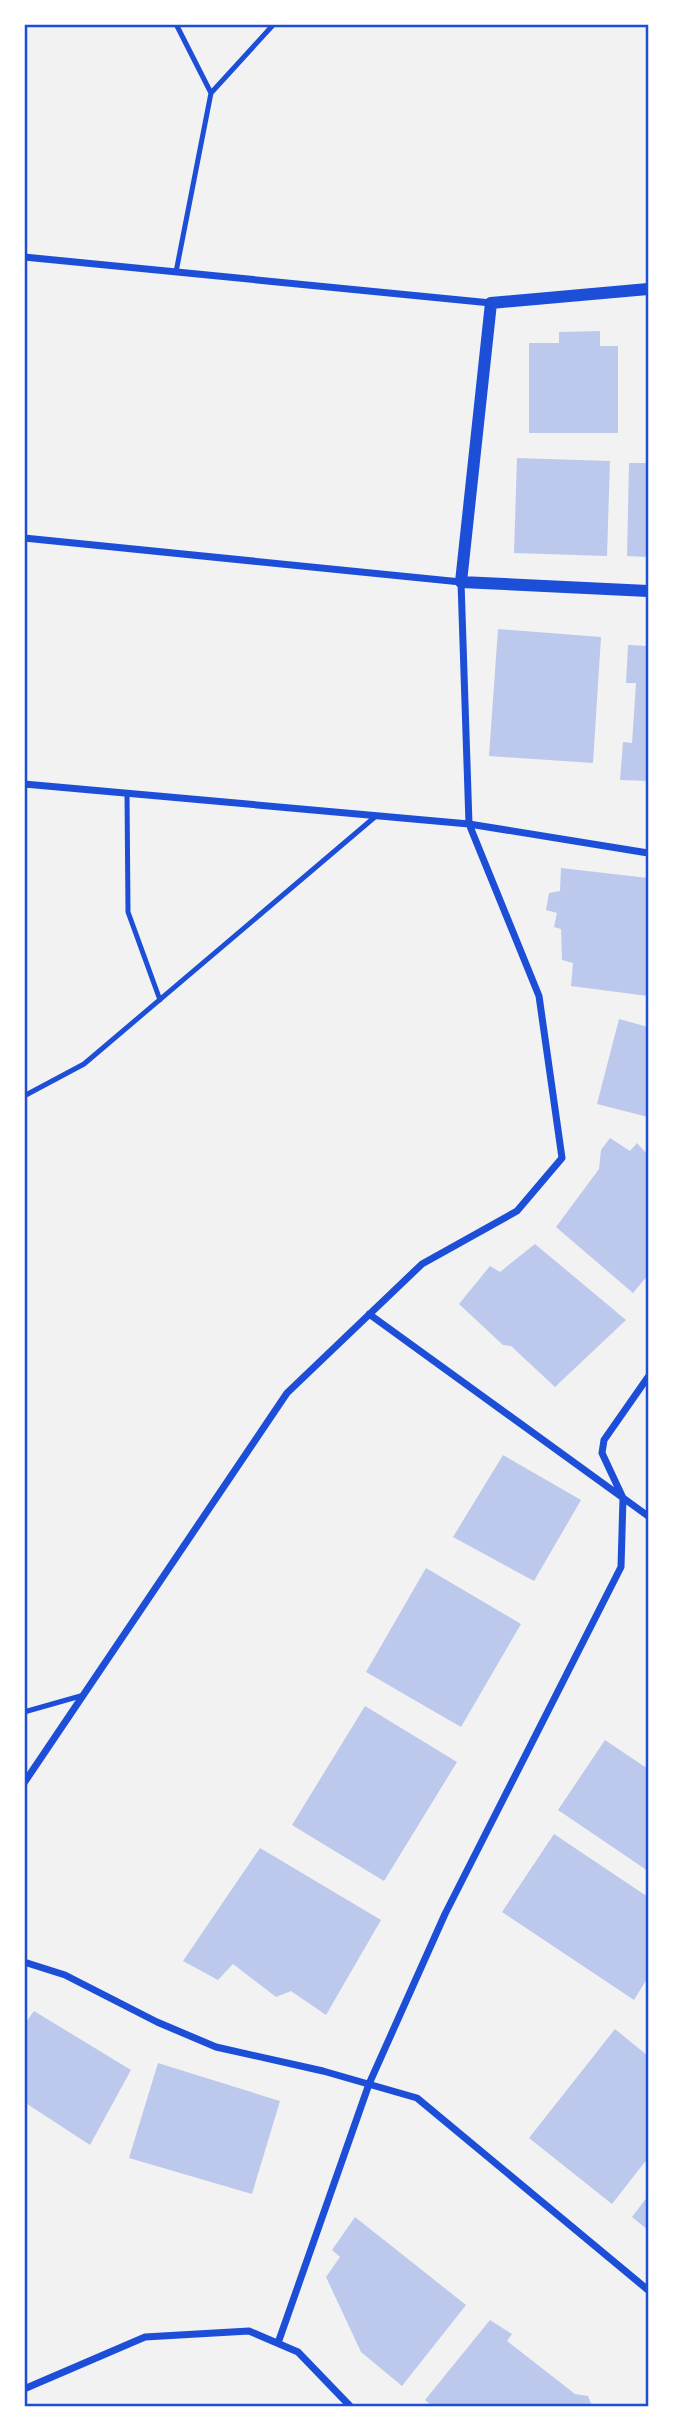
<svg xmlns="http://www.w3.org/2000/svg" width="673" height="2431" font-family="Cabin,sans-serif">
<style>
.building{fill:#bdc9ec}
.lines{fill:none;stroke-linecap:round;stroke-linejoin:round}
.service{stroke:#1d4ed8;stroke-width:5}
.minor{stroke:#1d4ed8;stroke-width:7}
.tertiary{stroke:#1d4ed8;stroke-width:12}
.neatline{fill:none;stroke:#1d4ed8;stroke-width:2.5}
</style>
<rect width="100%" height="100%" fill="#f2f2f2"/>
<path class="building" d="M600,331V346H618V433H529V343H559V332Z
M517,458L610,461L607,556L514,553Z
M629,463H648V557L627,556Z
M498,629L601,637L593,763L489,756Z
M628,645L648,646V781L620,780L623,742L632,743L636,683H626Z
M561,868L648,878V996L571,986L573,963L562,960L561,929L554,927L557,913L546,910L549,893L560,891Z
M619,1019L648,1027V1117L597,1104Z
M610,1138L630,1151L637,1143L648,1155V1275L633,1293L556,1227L599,1169L601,1150Z
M535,1244L626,1320L555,1387L511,1346L503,1345L459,1304L490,1266L500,1272Z
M503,1455L581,1500L534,1581L453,1537Z
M426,1568L521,1624L461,1727L366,1672Z
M365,1706L457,1762L384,1881L292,1825Z
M605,1740L648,1769V1871L558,1810Z
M554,1834L648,1897V1977L634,2000L502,1912Z
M260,1848L381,1920L326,2015L291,1991L276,1997L233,1964L218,1980L183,1961Z
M34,2011L131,2070L90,2145L24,2102V2025Z
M615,2029L648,2056V2158L612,2204L529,2138Z
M158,2063L280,2101L252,2194L129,2158Z
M648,2196V2230L632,2217Z
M355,2217L466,2305L402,2386L361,2352L326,2277L340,2257L332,2250Z
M490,2320L512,2334L507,2341L575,2394L588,2396L592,2406H432L425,2400Z"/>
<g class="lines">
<path class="service" d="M176,24L211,93L274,24
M176,272L211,93
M127,793L128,912L160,1000
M24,1096L84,1064L376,816
M24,1712L84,1695"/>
<path class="minor" d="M24,257L491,303
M24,538L461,582L469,824L539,996L562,1158L517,1211L422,1264L287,1393L24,1783
M24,784L469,824L648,853
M369,1314L648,1516
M24,1962L65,1975L157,2022L216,2047L323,2071L417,2098L648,2290
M278,2343L369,2084L445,1914L621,1567L623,1498L602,1453L604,1440L648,1377
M24,2389L145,2337L249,2331L298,2352L350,2406"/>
<path class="tertiary" d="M648,289L491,303L461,582L648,591"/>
</g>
<rect width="673" height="2431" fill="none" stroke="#ffffff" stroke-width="52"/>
<rect x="26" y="26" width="621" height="2379" class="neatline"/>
</svg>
